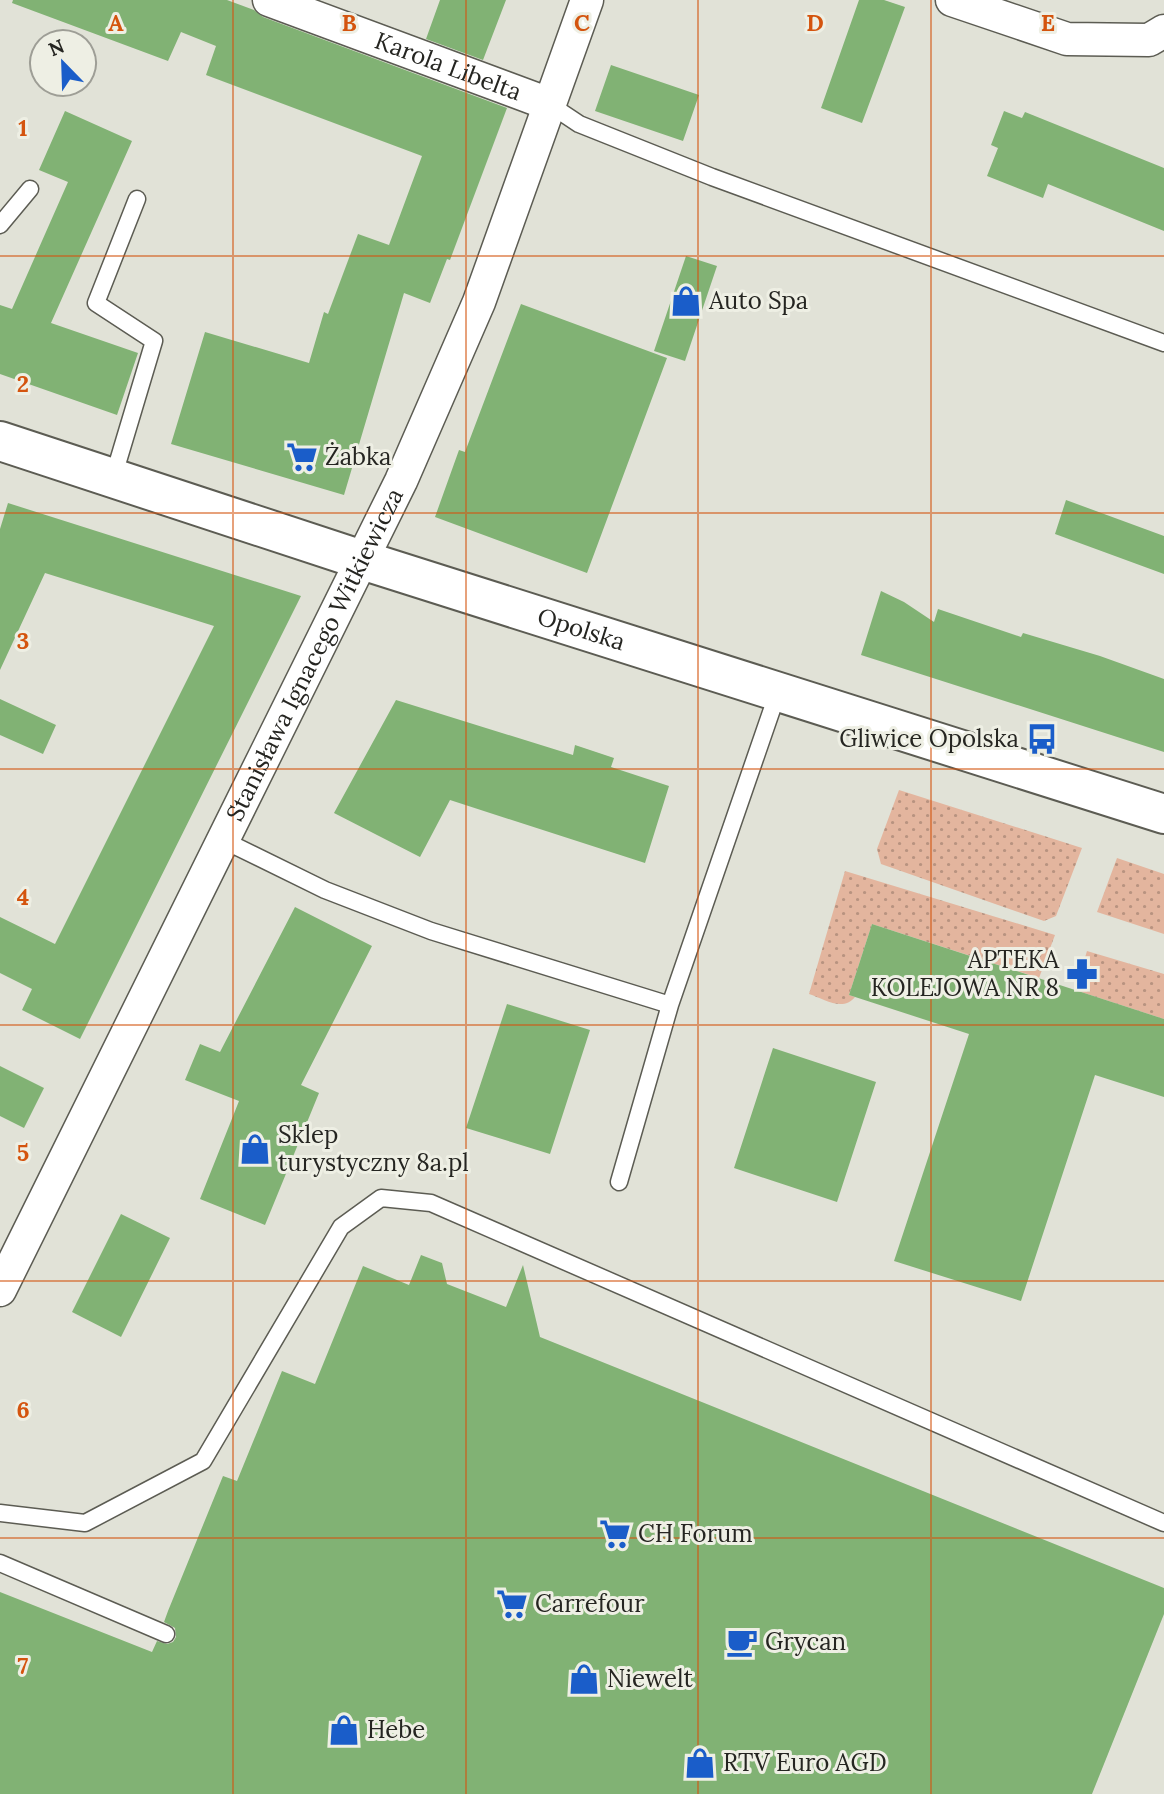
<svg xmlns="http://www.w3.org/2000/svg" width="1164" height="1794" font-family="Lora,serif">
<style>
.grass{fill:url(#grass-dots)}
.building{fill:#81b274}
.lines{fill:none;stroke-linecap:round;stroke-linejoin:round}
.service-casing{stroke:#5c5c53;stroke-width:19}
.minor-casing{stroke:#5c5c53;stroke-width:35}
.tertiary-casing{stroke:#5c5c53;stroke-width:42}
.service{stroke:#fff;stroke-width:16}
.minor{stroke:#fff;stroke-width:32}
.tertiary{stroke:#fff;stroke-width:38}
.grid{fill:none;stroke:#d4540e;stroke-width:2;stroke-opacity:0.55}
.labels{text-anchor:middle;stroke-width:6;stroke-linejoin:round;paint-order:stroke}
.street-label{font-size:24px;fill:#252521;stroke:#eeefe4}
.poi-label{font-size:24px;fill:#252521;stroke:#eeefe4;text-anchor:start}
.grid-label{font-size:23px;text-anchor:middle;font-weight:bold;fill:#d4540e;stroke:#eeefe4;stroke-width:6;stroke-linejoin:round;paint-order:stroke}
</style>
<defs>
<pattern id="grass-dots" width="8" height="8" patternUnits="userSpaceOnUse" patternTransform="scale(1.75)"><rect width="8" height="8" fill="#e3b59e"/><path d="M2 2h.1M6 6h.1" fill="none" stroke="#b89380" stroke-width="1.8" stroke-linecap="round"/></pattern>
</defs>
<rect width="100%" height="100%" fill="#e1e2d7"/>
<path class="grass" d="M899,790L1082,848L1056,916L1044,921L881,864L877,849Z
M1117,858L1164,874V934L1097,912Z
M845,871L1055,935L1039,978L872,924L849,995L855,997C843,1012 824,999 809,994Z
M1087,951L1164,974V1019L1075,990Z"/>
<path class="building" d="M13,0H227L254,10L263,17L507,108L450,260L447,259L430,303L404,293L344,495L171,444L205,332L309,363L324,312L328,314L358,234L389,245L422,156L206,75L216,46L181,32L168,61L12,3Z
M440,0H506L483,60L426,39Z
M859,0H884L905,7L862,123L821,108Z
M611,65L699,95L683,141L595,111Z
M65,111L132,141L51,323L138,353L117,415L0,374V305L12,309L68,182L39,170Z
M1004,111L1022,118L1025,112L1164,168V231L1048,184L1043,198L987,176L998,148L991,145Z
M686,256L717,266L685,361L654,351Z
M521,304L667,358L587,573L435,517L459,450L465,452Z
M1066,500L1164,536V574L1055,534Z
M8,503L301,596L80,1039L22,1010L32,989L0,973V917L55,944L214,626L45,573L0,670V529Z
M881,591L904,602L934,622L938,609L1021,637L1023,633L1100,656L1164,679V752L861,655Z
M0,699L56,725L43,754L0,735Z
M396,700L573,755L575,745L614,758L611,767L669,786L645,863L450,800L420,857L334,813Z
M295,907L372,946L301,1085L319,1093L265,1225L200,1199L239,1101L185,1080L200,1044L220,1052Z
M872,924L1164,1019V1097L1095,1075L1021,1301L894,1261L969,1034L849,995Z
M507,1004L590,1030L550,1154L466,1128Z
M773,1048L876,1082L837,1202L734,1168Z
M0,1066L44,1088L24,1128L0,1116Z
M121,1214L170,1238L121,1337L72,1312Z
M421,1255L442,1263L447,1284L506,1307L523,1265L540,1337L1164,1588V1614L1092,1794H0V1592L152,1652L157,1641L167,1644L173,1642L176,1637L175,1628L164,1622L168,1611L223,1476L237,1481L282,1371L315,1384L363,1266L409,1285Z"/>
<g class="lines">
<defs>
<path id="service" d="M549,104L579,124L712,177L1164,343
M0,225L30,189
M113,478L154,341L96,303L137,199
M223,840L325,890L431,931L670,1005
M619,1182L670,1005L778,692
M0,1513L85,1523L203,1461L341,1227L381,1198L431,1203L1164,1523
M0,1563L166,1634"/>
<g id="minor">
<path id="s1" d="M269,0L549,104"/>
<path d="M952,0L1067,39L1149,40L1164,31"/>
<path id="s2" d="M0,1290L401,481L479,302L587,0"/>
</g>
<g id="tertiary">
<path id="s3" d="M0,441L362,560L1164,814"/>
</g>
</defs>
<use href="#service" class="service-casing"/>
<use href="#minor" class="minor-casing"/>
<use href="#tertiary" class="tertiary-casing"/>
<use href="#service" class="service"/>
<use href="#minor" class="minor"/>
<use href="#tertiary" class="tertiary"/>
</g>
<path class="grid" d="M233,0V1794M466,0V1794M698,0V1794M931,0V1794M0,256H1164M0,513H1164M0,769H1164M0,1025H1164M0,1281H1164M0,1538H1164"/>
<defs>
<symbol id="shop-bare" viewBox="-9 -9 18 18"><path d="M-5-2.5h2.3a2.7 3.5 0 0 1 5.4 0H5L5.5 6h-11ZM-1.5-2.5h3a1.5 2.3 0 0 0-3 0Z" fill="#1a5dc9" stroke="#eeefe4" stroke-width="2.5" paint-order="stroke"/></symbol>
<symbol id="supermarket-bare" viewBox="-9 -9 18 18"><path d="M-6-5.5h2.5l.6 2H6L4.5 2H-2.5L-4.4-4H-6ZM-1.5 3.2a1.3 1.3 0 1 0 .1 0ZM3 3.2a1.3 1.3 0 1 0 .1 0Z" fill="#1a5dc9" stroke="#eeefe4" stroke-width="2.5" paint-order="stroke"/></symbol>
<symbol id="bus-bare" viewBox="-9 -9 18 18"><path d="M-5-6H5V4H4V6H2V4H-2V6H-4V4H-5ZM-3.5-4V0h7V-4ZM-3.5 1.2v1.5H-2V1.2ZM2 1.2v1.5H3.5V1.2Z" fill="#1a5dc9" stroke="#eeefe4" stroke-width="2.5" paint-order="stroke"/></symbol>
<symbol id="pharmacy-bare" viewBox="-9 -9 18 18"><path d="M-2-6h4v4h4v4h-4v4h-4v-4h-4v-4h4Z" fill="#1a5dc9" stroke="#eeefe4" stroke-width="2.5" paint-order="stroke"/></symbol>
<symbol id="cafe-bare" viewBox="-9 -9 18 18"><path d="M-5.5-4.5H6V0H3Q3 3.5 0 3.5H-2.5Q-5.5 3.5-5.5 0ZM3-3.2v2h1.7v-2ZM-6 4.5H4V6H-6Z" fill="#1a5dc9" stroke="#eeefe4" stroke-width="2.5" paint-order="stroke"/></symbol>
</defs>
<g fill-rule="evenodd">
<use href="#shop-bare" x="664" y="279" width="44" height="44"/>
<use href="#supermarket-bare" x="280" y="435" width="44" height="44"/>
<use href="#bus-bare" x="1020" y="717" width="44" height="44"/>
<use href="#pharmacy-bare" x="1060" y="952" width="44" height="44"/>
<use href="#shop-bare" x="233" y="1127" width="44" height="44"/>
<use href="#supermarket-bare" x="593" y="1512" width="44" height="44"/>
<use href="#supermarket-bare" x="490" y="1582" width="44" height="44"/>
<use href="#cafe-bare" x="720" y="1620" width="44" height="44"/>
<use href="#shop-bare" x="562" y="1657" width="44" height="44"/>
<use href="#shop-bare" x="322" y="1708" width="44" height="44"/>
<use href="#shop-bare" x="678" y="1741" width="44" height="44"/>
</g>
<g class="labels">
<g class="street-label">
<text dy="8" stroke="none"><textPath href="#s1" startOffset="191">Karola Libelta</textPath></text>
<text dy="8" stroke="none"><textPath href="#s3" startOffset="611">Opolska</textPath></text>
<text dy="8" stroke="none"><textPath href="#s2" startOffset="709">Stanisława Ignacego Witkiewicza</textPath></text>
</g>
<g class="poi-label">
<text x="709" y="309">Auto Spa</text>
<text x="325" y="465">Żabka</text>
<text x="1019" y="747" text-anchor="end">Gliwice Opolska</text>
<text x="1059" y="968" text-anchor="end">APTEKA<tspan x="1059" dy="28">KOLEJOWA NR 8</tspan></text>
<text x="278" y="1143">Sklep<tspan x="278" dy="28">turystyczny 8a.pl</tspan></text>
<text x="638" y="1542">CH Forum</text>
<text x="535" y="1612">Carrefour</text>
<text x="765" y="1650">Grycan</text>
<text x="607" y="1687">Niewelt</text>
<text x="367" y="1738">Hebe</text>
<text x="723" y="1771">RTV Euro AGD</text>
</g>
</g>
<g class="grid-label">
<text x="116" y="31">A</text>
<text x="349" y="31">B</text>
<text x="582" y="31">C</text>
<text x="815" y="31">D</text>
<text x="1048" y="31">E</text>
<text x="23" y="136">1</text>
<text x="23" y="392">2</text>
<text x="23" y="649">3</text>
<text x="23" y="905">4</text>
<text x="23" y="1161">5</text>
<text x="23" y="1418">6</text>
<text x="23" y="1674">7</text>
</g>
<g transform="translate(63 63) rotate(337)"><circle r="33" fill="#eeefe4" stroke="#9e9e96" stroke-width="2"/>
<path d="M0-5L12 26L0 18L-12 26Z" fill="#1a5dc9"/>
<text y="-10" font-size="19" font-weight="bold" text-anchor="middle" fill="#252521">N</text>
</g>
</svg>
